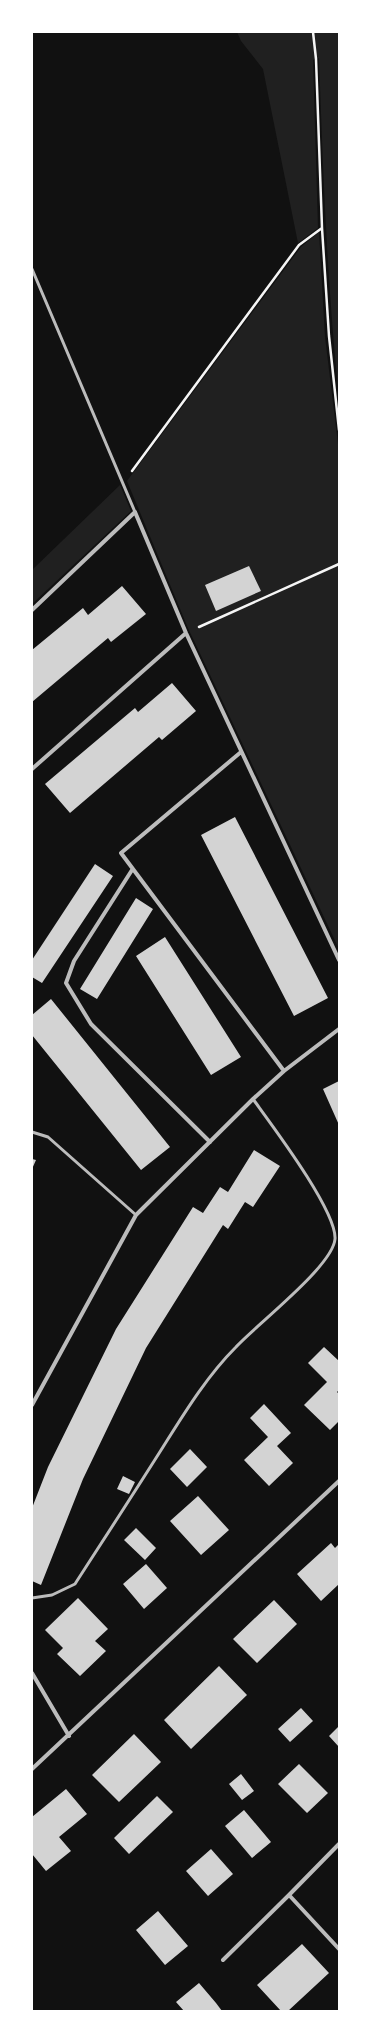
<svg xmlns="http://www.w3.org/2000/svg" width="371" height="2043" font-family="'Golos Text',sans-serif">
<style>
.green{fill:#202020}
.building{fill:#d3d3d3}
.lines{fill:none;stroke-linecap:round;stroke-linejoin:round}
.path{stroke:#f5f5f5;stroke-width:2.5}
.service{stroke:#bcbcbc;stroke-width:3}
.minor{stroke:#bcbcbc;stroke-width:4}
</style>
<rect width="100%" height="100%" fill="#111"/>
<path class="green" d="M237,32H339V397C327,284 323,171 319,58L313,60L318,228L298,243L263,69L241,41Z
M319,232L325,337L339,452V949L188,628L127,481L301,247Z
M120,485L131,511L32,604V570Z"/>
<path class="building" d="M249,566L261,591L216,611L205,585Z
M122,586L146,614L111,642L108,638L32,702V650L83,608L88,615Z
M172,683L196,711L162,740L159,737L70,813L45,784L135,708L138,712Z
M235,817L328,998L294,1016L201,835Z
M95,864L113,876L42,983L32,977V960Z
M136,898L153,909L97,999L80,989Z
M165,937L241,1057L211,1075L136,956Z
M51,999L170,1147L141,1170L32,1035V1015Z
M339,1081V1125L323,1089Z
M254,1150L280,1166L253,1207L245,1202L228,1229L223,1225L146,1348L83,1479L41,1585L32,1581V1508L48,1467L116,1329L193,1207L203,1213L220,1187L228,1192Z
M32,1159L36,1160L32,1169Z
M324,1347L339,1361V1390L337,1392L339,1394V1421L330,1430L304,1405L327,1382L308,1363Z
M264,1404L291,1433L277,1446L293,1463L269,1486L244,1460L268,1437L250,1418Z
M190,1449L207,1467L187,1487L170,1469Z
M123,1476L135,1482L129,1494L117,1489Z
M198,1496L229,1530L201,1555L170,1521Z
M136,1528L156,1548L145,1560L124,1540Z
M331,1543L335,1548L339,1544V1584L321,1601L297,1574Z
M146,1564L167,1588L144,1609L123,1584Z
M78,1598L108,1629L95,1641L106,1651L80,1676L57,1654L63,1648L45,1630Z
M274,1600L297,1624L257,1663L233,1639Z
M219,1666L247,1695L191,1749L164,1720Z
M301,1708L313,1721L290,1742L278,1729Z
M339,1726V1747L329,1736Z
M134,1734L161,1762L119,1802L92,1775Z
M299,1764L328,1793L307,1813L278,1784Z
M241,1774L254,1791L242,1800L229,1784Z
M66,1789L87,1814L59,1837L71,1851L46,1871L32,1854V1817Z
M157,1796L173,1812L129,1854L114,1838Z
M244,1810L271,1842L252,1858L225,1826Z
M211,1849L233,1874L208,1896L186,1871Z
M158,1911L188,1946L165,1965L136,1930Z
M302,1944L329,1973L288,2011H281L257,1985Z
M199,1983L216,2003L222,2011H184L176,2002Z"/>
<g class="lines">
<path class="path" d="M313,32L316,59L322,228L329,336L339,430
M132,471L299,245L322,228
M199,627L339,564"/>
<path class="service" d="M32,269L135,512
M32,1132L48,1137L136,1215
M32,1598L52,1595L75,1584C104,1539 134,1493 163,1447C185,1412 207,1376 236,1347C256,1325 333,1266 335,1239C337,1211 271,1124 253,1099"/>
<path class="minor" d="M32,610L135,512L186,633L339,960
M241,752L121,853L284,1071
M32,769L186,633
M132,870L74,961L66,983L91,1024L210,1142
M32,1405L136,1215L253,1099L284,1071L339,1029
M32,1673L69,1736
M32,1769L339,1481
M339,1844L289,1895L339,1949
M223,1960L289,1895"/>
</g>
<rect width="371" height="2043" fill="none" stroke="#ffffff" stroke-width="66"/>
</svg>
